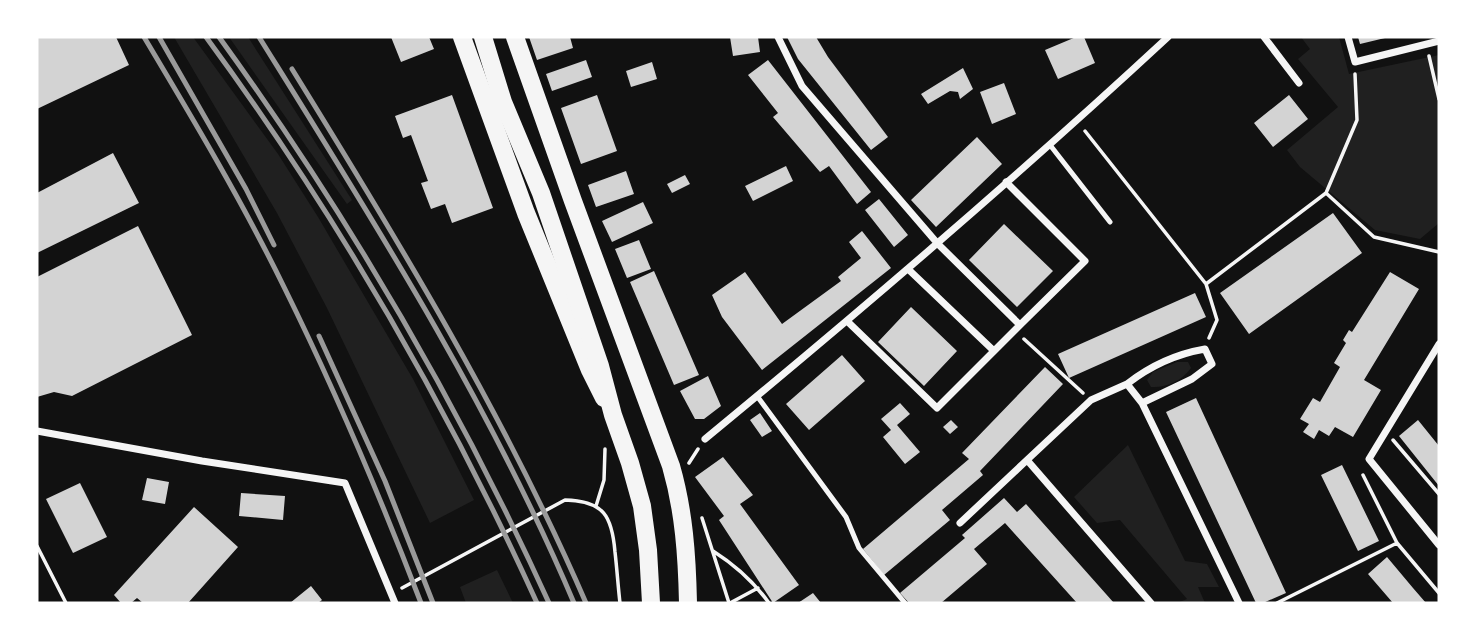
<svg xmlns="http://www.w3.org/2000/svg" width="1476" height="640" font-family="'Golos Text',sans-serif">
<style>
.green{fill:#202020}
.building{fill:#d3d3d3}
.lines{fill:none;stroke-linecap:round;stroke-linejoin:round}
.path{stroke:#f5f5f5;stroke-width:3.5}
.service{stroke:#f5f5f5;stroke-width:5}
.minor{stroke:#f5f5f5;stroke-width:7}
.primary{stroke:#f5f5f5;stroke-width:18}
.trunk{stroke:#f5f5f5;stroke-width:18}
.rail{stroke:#9a9a9a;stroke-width:5}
</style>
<rect width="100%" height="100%" fill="#111"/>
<path class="green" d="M174,37H193L278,154L318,217L413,379L474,500L430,523L327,308L277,213Z
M229,37H248L352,200L347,204Z
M1301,37H1339L1349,74L1439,55V223L1420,239L1375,230L1300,167L1287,150L1338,107L1298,59L1310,49Z
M1177,362H1188L1191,368C1182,381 1166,388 1151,387L1147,380L1153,372Z
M1128,445L1185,561L1207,564L1219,587H1198L1205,603H1177L1187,599L1120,520L1097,523L1074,497Z
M497,570L513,603H466L460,587Z"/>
<path class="building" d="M37,37H116L129,65L37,109Z
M391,37H429L434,49L401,62Z
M529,37H570L573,48L537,60Z
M730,37H758L760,52L733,56Z
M787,37H816L828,57L888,137L871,150L798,59Z
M1076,37H1084L1095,63L1058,79L1045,50Z
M1358,37H1385V38L1360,44Z
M586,60L592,77L552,91L546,74Z
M768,60L871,192L857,204L829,166L820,172L773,117L778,113L748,75Z
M652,62L657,79L631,87L626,71Z
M963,68L973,89L960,99L958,92L950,91L928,104L921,94Z
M1004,83L1016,114L992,124L980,92Z
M452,95L493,208L452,223L445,204L431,209L421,183L428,181L411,135L403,138L395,116Z
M597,95L617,151L581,164L561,108Z
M1289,95L1308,119L1273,147L1254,123Z
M977,137L1002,164L936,227L911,200Z
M113,153L139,203L37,253V193Z
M786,166L793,181L753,201L745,186Z
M626,171L634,194L596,207L588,185Z
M685,175L690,184L672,193L667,184Z
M879,199L908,235L894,247L865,210Z
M643,202L653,223L612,242L602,221Z
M1333,213L1362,253L1249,334L1220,293Z
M1004,224L1053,271L1017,307L969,260Z
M138,226L192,335L72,396L54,392L37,397V277Z
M862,231L891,268L762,370L722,317L712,295L745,272L782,324L841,281L838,277L861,258L849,242Z
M639,240L651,269L627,278L615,249Z
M654,271L699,375L674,385L630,282Z
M1390,272L1419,289L1364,380L1381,390L1353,437L1335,427L1329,436L1319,430L1314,439L1303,432L1309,424L1300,419L1313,398L1320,402L1340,367L1334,363L1346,343L1343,340L1349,330L1352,332Z
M1195,293L1206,317L1069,378L1058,354Z
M911,307L957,351L924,386L878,342Z
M842,355L865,381L809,430L786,404Z
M1045,367L1063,384L980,471L983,475L942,510L950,520L884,575L863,549L969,459L962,453Z
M708,376L721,406L704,419H695L680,391Z
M1196,398L1286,593L1263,603H1256L1166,412Z
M900,403L910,414L897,425L920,452L905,464L883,437L891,430L881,419Z
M760,413L772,431L762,437L750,420Z
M951,420L958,427L950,434L943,427Z
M1418,420L1439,446V486L1399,436Z
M723,457L753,495L740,504L799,585L773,603L719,520L724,516L695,477Z
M1342,465L1379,541L1358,551L1321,475Z
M147,478L169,482L165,504L142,500Z
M80,483L107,537L73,553L46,499Z
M241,493L285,496L283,520L239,516Z
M1004,498L1017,512L1026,504L1114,603H1077L1005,523L974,549L987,564L941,603H909L900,593L965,538L962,535Z
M194,507L238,547L188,603H143L137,598L131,603H121L114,595Z
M1387,557L1413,588L1426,603H1393L1368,574Z
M311,586L322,600L318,603H290Z
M813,593L821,603H798Z"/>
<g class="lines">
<path class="path" d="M1429,56L1439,99
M1085,131L1206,284L1326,193L1357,120L1355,74
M1326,193L1374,237L1439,252
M1206,284L1217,320L1209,338
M1024,339L1083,393
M1393,440L1439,494
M689,463L698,449
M1363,475L1397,543L1439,593
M596,506L604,480L605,449
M702,518L729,603
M37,546L66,603
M713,551C735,565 754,582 769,603
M402,588L565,500C604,501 612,516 615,552C617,569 618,586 620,603
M730,603L758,588
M1277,603L1397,543"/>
<path class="service" d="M1050,145L1110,222
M757,396L846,517L859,548L905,603"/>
<path class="minor" d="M778,37L802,86L938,244L1020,325L1085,261L1006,182
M1264,37L1299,83
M1348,37L1355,62L1439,41
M908,269L994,351
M847,321L937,408L1020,325
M1439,344L1369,459L1439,545
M1127,384C1150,366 1176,354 1205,349L1212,364L1192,379L1142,403
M37,431L202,461L345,483L395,603
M705,439C863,309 1018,176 1168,37
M960,523L1027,460
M1151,603L1027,460L1091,400L1127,384L1142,403L1239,603"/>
<path class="primary" d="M462,37L526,213L590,370L604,398"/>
<path class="trunk" d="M483,37L503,102L541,193L600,366L613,415L630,463L642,506L648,550L651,603
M515,37L573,201L671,466C684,511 687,556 688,603"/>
<path class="rail" d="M144,37C193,119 242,201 284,287C335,390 380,496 421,603
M159,37L246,189L274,245
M206,37C336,214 446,403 537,603
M219,37C348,215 458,403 549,603
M259,37C373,220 490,404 574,603
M292,69C399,242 505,416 586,603
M319,336L385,481L433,603"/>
</g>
<rect width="1476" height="640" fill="none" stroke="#ffffff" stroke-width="77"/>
</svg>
